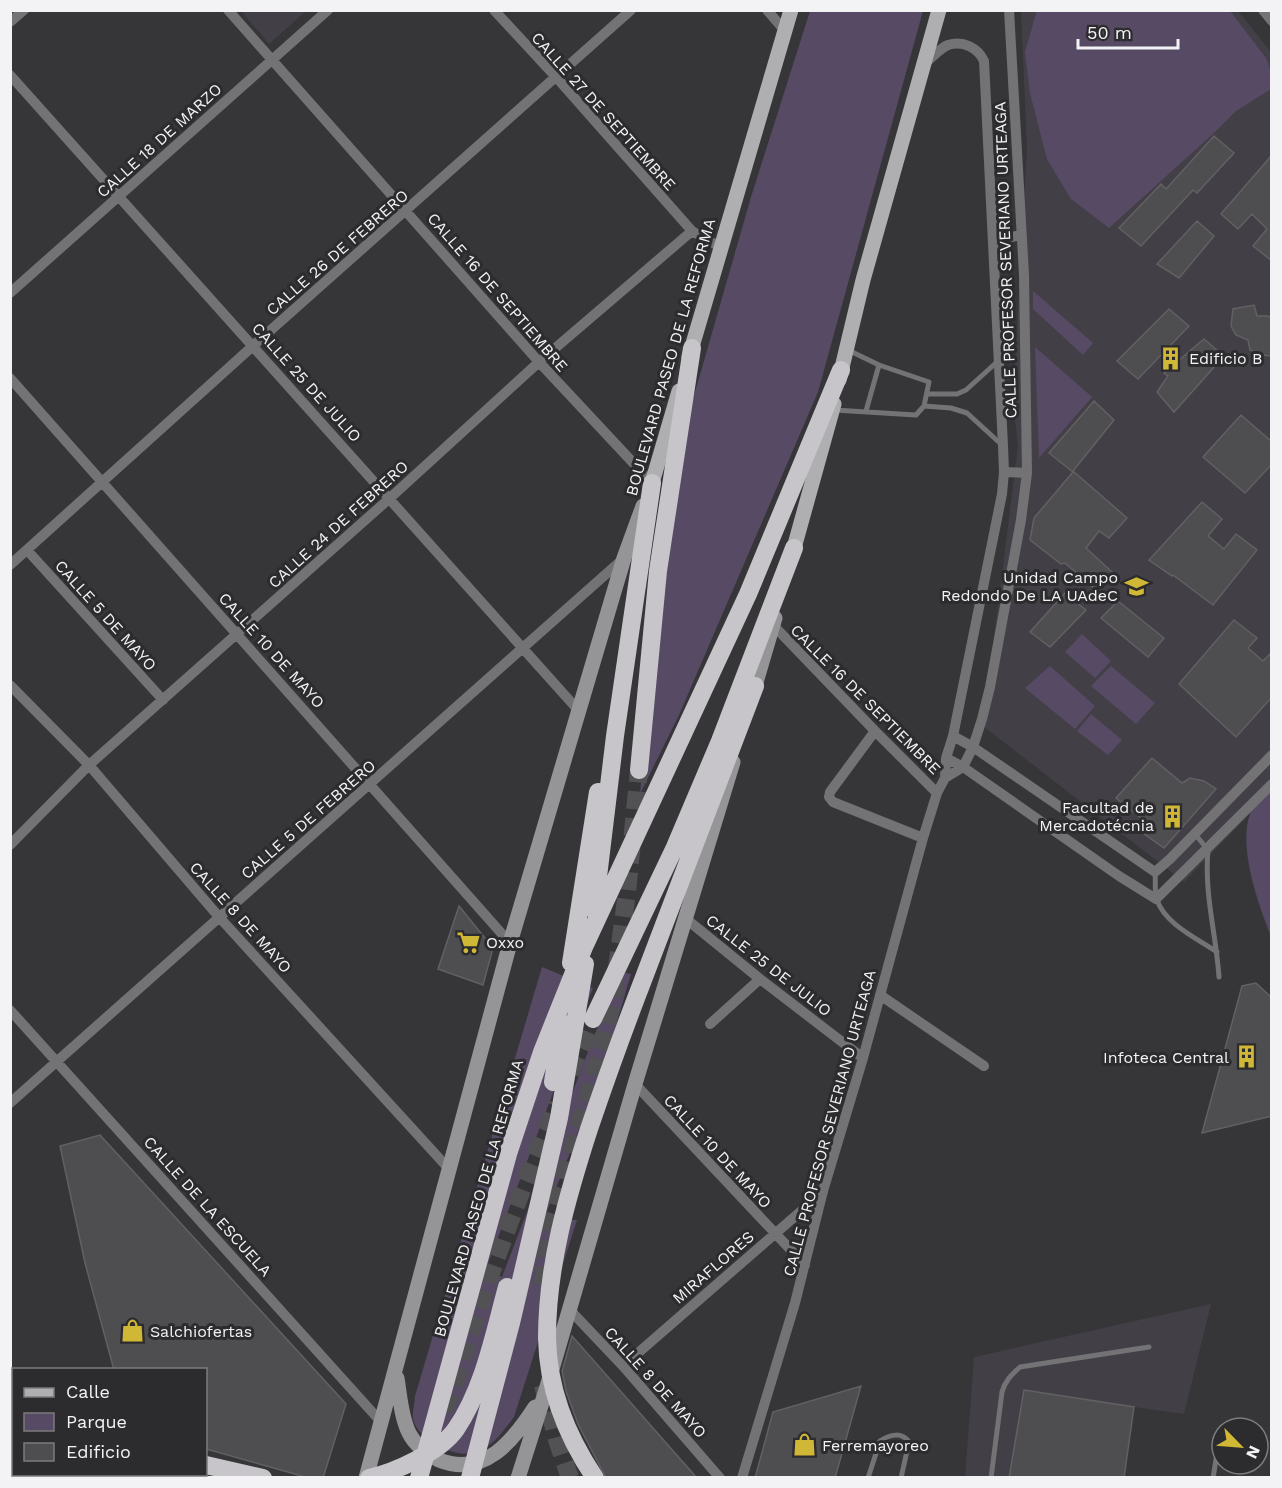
<svg xmlns="http://www.w3.org/2000/svg" width="1282" height="1488" font-family="'Work Sans',sans-serif">
<style>
.built{fill:#433f47}
.green{fill:#574a65}
.building{fill:#4e4d50;stroke:#626063;stroke-width:1.5}
.lines{fill:none;stroke-linecap:round;stroke-linejoin:round}
.highway-tunnel{stroke:#525154;stroke-width:18;stroke-dasharray:18 9;stroke-linecap:butt}
.lane{stroke:#737274;stroke-width:5}
.street{stroke:#737274;stroke-width:10}
.secondary{stroke:#959496;stroke-width:15}
.primary{stroke:#afaeb1;stroke-width:15}
.highway{stroke:#c7c5c9;stroke-width:18}
.labels{text-anchor:middle;stroke-width:6;stroke-linejoin:round;paint-order:stroke}
.street-label{font-size:16px;fill:#f3f2f4;stroke:#2c2b2e}
.poi-label{font-size:16px;fill:#f3f2f4;stroke:#2c2b2e;text-anchor:start}
</style>
<rect width="100%" height="100%" fill="#363538"/>
<path class="built" d="M241,11H306L269,44Z
M1021,11H1238L1272,53L1271,792L1184,882L983,726L1018,446L1013,401L1027,148Z
M1211,1304L1184,1414L1134,1407L1124,1477L965,1478L974,1357Z"/>
<path class="green" d="M1037,10L1230,11L1266,58L1271,72V89L1236,111L1215,132L1109,228L1071,199L1047,159L1030,93L1025,52Z
M810,11H923L818,392L679,715L640,794L661,573L689,413L751,197Z
M1033,291L1093,343L1083,355L1033,309Z
M1035,347L1092,397L1039,458Z
M1082,634L1111,661L1095,678L1065,652Z
M1050,666L1095,706L1075,729L1025,688Z
M1111,666L1155,703L1136,724L1091,686Z
M1091,714L1122,740L1108,755L1077,731Z
M1271,790V936C1258,904 1238,847 1250,814C1252,805 1265,796 1271,790Z
M542,967L593,988L486,1269L502,1277L592,1041L622,972L631,974L605,1063L544,1219L577,1220L514,1417C504,1430 494,1445 478,1452C457,1460 418,1441 413,1419C412,1413 415,1403 415,1396Z"/>
<path class="building" d="M1214,136L1234,153L1197,193L1193,190L1141,246L1119,228L1161,184L1166,189Z
M1272,155V261L1253,246L1267,229L1252,214L1238,229L1221,214Z
M1197,221L1214,236L1179,278L1157,264Z
M1254,305L1257,316H1268L1272,318V356L1261,355L1250,350L1248,340L1236,335L1231,326L1233,309Z
M1169,309L1189,326L1138,379L1117,361Z
M1204,339L1224,356L1174,412L1157,392L1168,376L1164,373Z
M1094,401L1114,420L1073,471L1127,518L1109,538L1099,531L1086,548L1113,573L1097,591L1065,563L1061,564L1030,540L1034,518L1073,472L1049,453Z
M1241,415L1272,442V464L1245,493L1203,457Z
M1202,502L1222,519L1208,536L1224,549L1236,534L1257,550L1213,605L1173,575L1172,576L1149,560Z
M1065,593L1086,610L1050,647L1030,632Z
M1118,601L1164,638L1148,657L1101,618Z
M1234,620L1257,638L1248,648L1263,661L1272,652V697L1236,737L1179,684Z
M1152,758L1182,783L1190,778L1204,781L1216,789L1164,848L1140,831L1147,823L1116,798Z
M459,906L493,948L483,985L438,969Z
M1256,983L1272,998V1116L1202,1133L1242,986Z
M100,1135L346,1404L323,1478H309L206,1449V1370H114L85,1263L60,1146Z
M572,1336L697,1478H606L578,1424L566,1391L562,1371Z
M861,1386L835,1478H755L773,1412Z
M1024,1390L1134,1407L1124,1478H1009Z"/>
<g class="lines">
<path class="highway-tunnel" d="M570,1073L593,1019
M543,1285L551,1222L600,1054L613,998L627,892L639,770
M543,1385L557,1440L570,1478
M444,1410C458,1378 467,1344 478,1310C502,1241 528,1172 557,1104"/>
<path class="lane" d="M848,350L879,365
M928,394H957L966,390L998,361
M924,406L951,408L967,413L1002,445
M834,410L916,415L924,406L929,382L879,365L866,411
M1195,834L1208,850C1204,893 1216,934 1219,977
M1155,872C1156,880 1154,892 1157,900C1165,924 1198,939 1217,952
M868,1478L880,1441C890,1434 902,1432 909,1442L901,1478
M991,1478L1002,1392C1005,1381 1011,1375 1020,1367L1149,1347
M1213,1478L1220,1435"/>
<path class="street" d="M228,10L539,362L652,483
M494,10L556,77L692,231L720,247
M767,10L785,31
M1263,10L1272,21
M10,22L24,10
M10,75L579,711
M993,241L1021,235
M10,293L328,10
M10,378L510,943
M1004,472L1027,473
M27,550L163,700
M10,565L254,345L631,10
M773,625L875,731L937,793
M10,685L89,765L219,917L449,1169
M875,731L830,792L829,797L833,802L923,838
M953,736L973,747L1155,872L1170,859L1272,755
M946,758L963,767L1119,876L1156,899L1272,784
M945,778L963,767L973,747L982,719L990,687L1021,520L1027,473L1024,275L1009,10
M10,845L89,765L390,498L539,362L692,231
M685,918L760,979L863,1058
M880,995L984,1066
M10,1010L382,1423
M710,1024L760,979
M635,1084L805,1265
M10,1103L623,559
M568,1308L623,1366L720,1478
M623,1366L823,1192
M742,1478L795,1303L823,1191L863,1058L923,838L937,793L945,778L946,758L953,736L1002,494L1004,472L1003,446L984,61C978,48 963,40 948,45C940,48 932,58 925,63"/>
<path class="secondary" d="M752,696L775,618
M397,1378C400,1396 401,1417 409,1433C415,1445 427,1454 439,1460C484,1478 513,1441 535,1407
M10,1402L14,1403
M10,1476L18,1478
M366,1478L510,943L624,558L643,506
M518,1478L546,1390L635,1084L733,762"/>
<path class="primary" d="M689,357L791,10
M839,380L863,280L939,10
M652,483L679,391
M794,548L834,404"/>
<path class="highway" d="M639,770L658,571L692,348
M594,910L615,736L652,483
M571,963L598,792
M593,1019L675,847L720,741L794,548
M553,1082L562,1023
M10,1426L14,1427
M10,1458L14,1459
M206,1465L263,1478
M65,1474L75,1478
M176,1474L183,1478
M369,1478C395,1472 440,1452 456,1429C484,1388 494,1334 507,1287
M419,1478L508,1154L542,1052L584,947L748,594L841,370
M470,1478L511,1323L559,1118L585,964
M595,1478C566,1435 548,1390 547,1338C547,1266 567,1197 589,1129C606,1079 624,1029 643,980C680,882 717,784 755,686"/>
</g>
<defs>
<symbol id="building-bare" viewBox="-9 -9 18 18"><path d="M-4-6H4V6H1V3H-1V6H-4ZM-2.5-4.3h1.7v1.8h-1.7ZM.8-4.3h1.7v1.8H.8ZM-2.5-1h1.7V.8h-1.7ZM.8-1h1.7V.8H.8Z" fill="#d1b736" stroke="#2c2b2e" stroke-width="2.5" paint-order="stroke"/></symbol>
<symbol id="university-bare" viewBox="-9 -9 18 18"><path d="M0-5L7-2L0 1L-7-2ZM-4 1L0 2.5L4 1V4Q0 6-4 4Z" fill="#d1b736" stroke="#2c2b2e" stroke-width="2.5" paint-order="stroke"/></symbol>
<symbol id="supermarket-bare" viewBox="-9 -9 18 18"><path d="M-6-5.5h2.5l.6 2H6L4.5 2H-2.5L-4.4-4H-6ZM-1.5 3.2a1.3 1.3 0 1 0 .1 0ZM3 3.2a1.3 1.3 0 1 0 .1 0Z" fill="#d1b736" stroke="#2c2b2e" stroke-width="2.5" paint-order="stroke"/></symbol>
<symbol id="shop-bare" viewBox="-9 -9 18 18"><path d="M-5-2.5h2.3a2.7 3.5 0 0 1 5.4 0H5L5.5 6h-11ZM-1.5-2.5h3a1.5 2.3 0 0 0-3 0Z" fill="#d1b736" stroke="#2c2b2e" stroke-width="2.5" paint-order="stroke"/></symbol>
</defs>
<g fill-rule="evenodd">
<use href="#building-bare" x="1154" y="342" width="33" height="33"/>
<use href="#university-bare" x="1120" y="570" width="33" height="33"/>
<use href="#building-bare" x="1156" y="800" width="33" height="33"/>
<use href="#supermarket-bare" x="452" y="926" width="33" height="33"/>
<use href="#building-bare" x="1230" y="1040" width="33" height="33"/>
<use href="#shop-bare" x="116" y="1314" width="33" height="33"/>
<use href="#shop-bare" x="788" y="1428" width="33" height="33"/>
</g>
<g class="labels">
<g class="street-label">
<text transform="translate(604 111) rotate(48)" y="6">CALLE 27 DE SEPTIEMBRE</text>
<text transform="translate(159 140) rotate(-42)" y="6">CALLE 18 DE MARZO</text>
<text transform="translate(337 252) rotate(-41)" y="6">CALLE 26 DE FEBRERO</text>
<text transform="translate(1005 260) rotate(-92)" y="6">CALLE PROFESOR SEVERIANO URTEAGA</text>
<text transform="translate(498 292) rotate(49)" y="6">CALLE 16 DE SEPTIEMBRE</text>
<text transform="translate(670 357) rotate(-74)" y="6">BOULEVARD PASEO DE LA REFORMA</text>
<text transform="translate(307 382) rotate(48)" y="6">CALLE 25 DE JULIO</text>
<text transform="translate(338 524) rotate(-42)" y="6">CALLE 24 DE FEBRERO</text>
<text transform="translate(106 615) rotate(48)" y="6">CALLE 5 DE MAYO</text>
<text transform="translate(272 650) rotate(48)" y="6">CALLE 10 DE MAYO</text>
<text transform="translate(866 699) rotate(45)" y="6">CALLE 16 DE SEPTIEMBRE</text>
<text transform="translate(308 819) rotate(-41)" y="6">CALLE 5 DE FEBRERO</text>
<text transform="translate(241 917) rotate(48)" y="6">CALLE 8 DE MAYO</text>
<text transform="translate(769 965) rotate(38)" y="6">CALLE 25 DE JULIO</text>
<text transform="translate(829 1123) rotate(-75)" y="6">CALLE PROFESOR SEVERIANO URTEAGA</text>
<text transform="translate(718 1151) rotate(47)" y="6">CALLE 10 DE MAYO</text>
<text transform="translate(478 1198) rotate(-74)" y="6">BOULEVARD PASEO DE LA REFORMA</text>
<text transform="translate(208 1206) rotate(48)" y="6">CALLE DE LA ESCUELA</text>
<text transform="translate(713 1267) rotate(-41)" y="6">MIRAFLORES</text>
<text transform="translate(656 1382) rotate(48)" y="6">CALLE 8 DE MAYO</text>
</g>
<g class="poi-label">
<text x="1189" y="364">Edificio B</text>
<text x="1118" y="583" text-anchor="end">Unidad Campo<tspan x="1118" dy="18">Redondo De LA UAdeC</tspan></text>
<text x="1154" y="813" text-anchor="end">Facultad de<tspan x="1154" dy="18">Mercadotécnia</tspan></text>
<text x="486" y="948">Oxxo</text>
<text x="1229" y="1063" text-anchor="end">Infoteca Central</text>
<text x="150" y="1337">Salchiofertas</text>
<text x="822" y="1451">Ferremayoreo</text>
</g>
</g>
<rect width="1282" height="1488" fill="none" stroke="#f3f2f4" stroke-width="24"/>
<rect x="12" y="1368" width="195" height="108" fill="#2c2b2e" stroke="#7c7b7d" stroke-width="1.5"/>
<rect x="24" y="1388" width="30" height="9" fill="#afaeb1" stroke="#7c7b7d" stroke-width="1.5"/>
<text x="66" y="1398" font-size="18" fill="#f3f2f4">Calle</text>
<rect x="24" y="1413" width="30" height="18" fill="#574a65" stroke="#7c7b7d" stroke-width="1.5"/>
<text x="66" y="1428" font-size="18" fill="#f3f2f4">Parque</text>
<rect x="24" y="1443" width="30" height="18" fill="#4e4d50" stroke="#7c7b7d" stroke-width="1.5"/>
<text x="66" y="1458" font-size="18" fill="#f3f2f4">Edificio</text>
<g transform="translate(1240 1446) rotate(115)"><circle r="28" fill="#2c2b2e" stroke="#7c7b7d" stroke-width="1.5"/>
<path d="M0-4.5L10 22L0 15L-10 22Z" fill="#d1b736"/>
<text y="-9" font-size="16" font-weight="bold" text-anchor="middle" fill="#f3f2f4">N</text>
</g>
<path d="M1078 39v9h100v-9" fill="none" stroke="#f3f2f4" stroke-width="3"/>
<text x="1087" y="39" font-size="18" fill="#f3f2f4" stroke="#2c2b2e" stroke-width="4.5" paint-order="stroke">50 m</text>
</svg>
